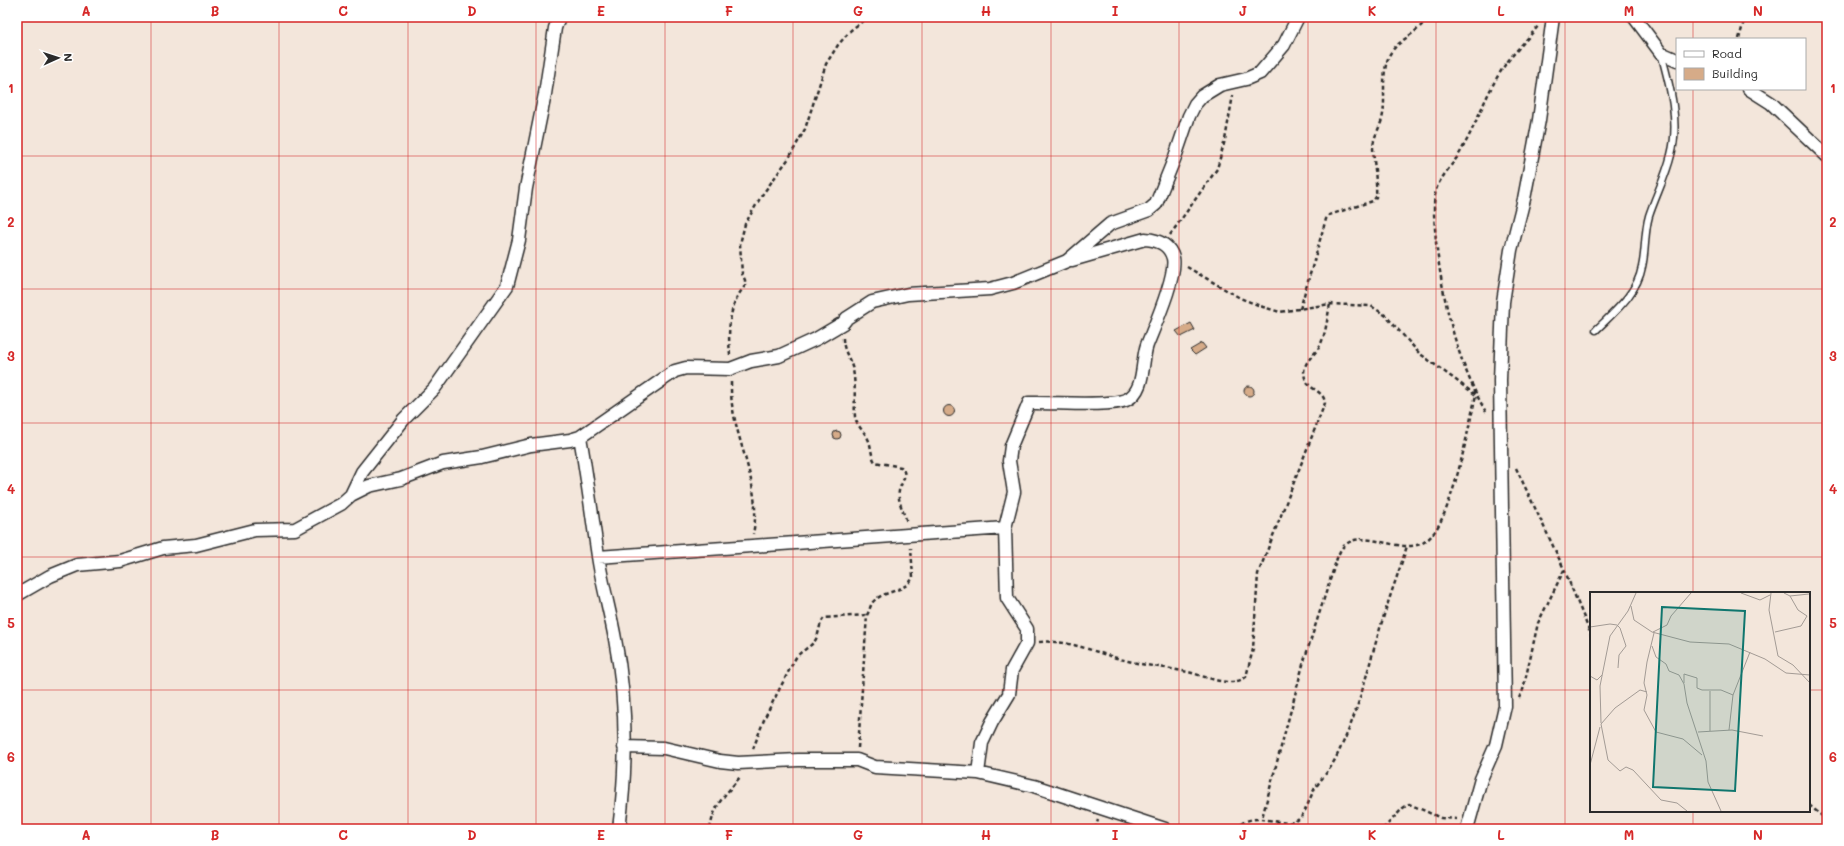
<svg xmlns="http://www.w3.org/2000/svg" width="1844" height="846" font-family="Mali,sans-serif">
<style>
.building{fill:#d6ab88;stroke:#2b2b2b}
.lines{fill:none;stroke-linecap:round;stroke-linejoin:round}
.service-casing{stroke:#2b2b2b;stroke-width:9}
.minor-casing{stroke:#2b2b2b;stroke-width:15}
.path{stroke:#2b2b2b;stroke-width:2.5;stroke-dasharray:4 3;stroke-linecap:butt}
.service{stroke:#fff;stroke-width:6}
.minor{stroke:#fff;stroke-width:12}
.grid{fill:none;stroke:#d62828;stroke-width:1;stroke-opacity:0.55}
.inset-road{fill:none;stroke:#a39b95;stroke-width:1}
.view{fill:#0f766e;fill-opacity:0.15;stroke:#0f766e;stroke-width:2}
.inset-edge{fill:none;stroke:#2b2b2b;stroke-width:2}
.neatline{fill:none;stroke:#d62828;stroke-width:1.5}
.grid-label{font-size:13px;text-anchor:middle;font-weight:bold;fill:#d62828}
</style>
<rect width="100%" height="100%" fill="#f3e6db"/>
<filter id="ink" filterUnits="userSpaceOnUse"><feTurbulence type="fractalNoise" baseFrequency=".025" numOctaves="2"/><feDisplacementMap in="SourceGraphic" scale="8" xChannelSelector="R" yChannelSelector="G"/><feConvolveMatrix kernelMatrix="1 2 1 2 8 2 1 2 1" color-interpolation-filters="sRGB"/></filter>
<g filter="url(#ink)">
<path class="building" d="M1191,323L1195,330L1181,337L1176,331Z
M1202,343L1206,348L1195,355L1190,350Z
M1244 391a5 5 0 1 1 10 0a5 5 0 1 1-10 0Z
M943.5 411a5.5 5.5 0 1 1 11 0a5.5 5.5 0 1 1-11 0Z
M833 435a4 4 0 1 1 8 0a4 4 0 1 1-8 0Z"/>
<g class="lines">
<defs>
<path id="service" d="M1596,330C1614,312 1637,294 1642,267C1646,250 1644,233 1649,216C1656,195 1666,176 1671,155C1680,122 1670,86 1661,53"/>
<path id="minor" d="M1634,17L1661,53L1677,60
M1749,89L1771,103L1827,156
M580,437C587,476 592,516 598,556C602,584 610,611 615,639C627,701 627,767 619,829
M351,495L362,472L404,419L434,389L507,286L519,240L526,188L545,94L555,28L559,17
M598,557L1005,528
M17,595L50,576L77,565L120,561L163,548L196,545L255,530L295,529L341,504L351,495L369,486L401,479L443,463L482,457L531,445L570,440L580,437L675,371L686,368L730,369L751,361L779,356L816,339L843,323L847,318L872,302L908,294L990,289L1013,283L1067,261L1110,224L1149,210L1156,204L1175,157L1189,116L1195,104L1202,96L1220,85L1246,79L1260,73L1284,45L1298,17
M624,747L664,748L720,761L738,763L798,760H857L875,767L978,773L1034,786L1165,829
M978,773L982,743L992,722L1009,694L1012,670L1027,643V629L1007,598L1005,528L1014,492L1009,461L1011,446L1029,403C1051,402 1109,407 1126,400C1146,391 1141,361 1147,345C1154,327 1177,276 1173,258C1169,244 1158,240 1145,239L1072,260
M1467,829L1481,779L1496,745L1505,706L1500,380L1503,302L1511,250L1524,199L1539,120L1553,17"/>
</defs>
<use href="#service" class="service-casing"/>
<use href="#minor" class="minor-casing"/>
<path class="path" d="M1739,39L1745,17
M1170,235L1217,169L1225,140L1233,95
M1187,267L1240,298L1263,307L1280,312L1330,304L1371,306L1385,315L1419,353L1476,395C1468,428 1452,521 1427,540C1405,559 1362,525 1343,547C1340,550 1339,554 1337,558L1304,661L1262,818
M1300,309L1326,219L1329,215L1373,201L1376,197C1377,181 1374,165 1373,148C1373,137 1379,130 1382,119C1387,99 1380,76 1389,56C1396,40 1419,34 1427,17
M843,338C843,351 850,358 853,370C856,385 854,402 855,417C857,426 863,430 867,437C872,445 870,454 875,462L901,467C909,475 901,482 899,491C897,500 904,513 907,522
M730,355C728,332 728,305 745,286V280L742,274L740,244L745,224L762,195L789,158L805,129L826,64L838,45L851,30L868,17
M731,382C731,391 731,401 733,410C740,451 762,492 753,534
M1486,412C1456,360 1443,301 1436,242C1435,225 1432,206 1436,190C1441,175 1455,163 1462,149C1477,123 1486,93 1503,68C1513,53 1527,40 1538,26
M1516,468L1564,569L1591,635
M1039,642C1070,639 1098,654 1128,661C1148,666 1168,668 1188,672C1206,676 1229,689 1246,677L1253,649L1258,574L1325,403C1324,390 1308,390 1305,378C1301,365 1311,358 1318,349C1326,336 1327,319 1330,304
M1519,698L1523,690L1538,623L1564,570
M858,748L867,615C869,612 870,607 872,603C882,590 906,593 913,577L911,548
M753,749L765,717L795,659C800,651 809,648 814,642C820,635 818,625 824,618L867,615
M1809,805L1827,820
M710,829C715,802 724,797 740,777
M1095,829L1098,820
M1236,829C1255,805 1287,834 1301,817C1307,809 1310,797 1315,788C1320,781 1325,775 1330,768C1334,762 1338,754 1341,747C1359,710 1367,671 1379,632C1387,603 1398,575 1407,546
M1383,829L1403,808L1409,804L1441,818L1457,819"/>
<use href="#service" class="service"/>
<use href="#minor" class="minor"/>
</g>
</g>
<path class="grid" d="M151,17V829M279,17V829M408,17V829M536,17V829M665,17V829M793,17V829M922,17V829M1051,17V829M1179,17V829M1308,17V829M1436,17V829M1565,17V829M1693,17V39M1693,89V593M17,156H1827M17,289H1827M17,423H1827M17,557H1827M17,690H1591M1809,690H1827M1693,811V829"/>
<g transform="translate(1590 592)">
<rect width="220" height="220" fill="#f3e6db"/>
<path class="inset-road" d="M151,1L170,8L180,3M181,1L179,18L188,64L203,73L220,91M194,1L200,4L219,2M41,14L44,28L62,40L100,50L139,52L175,67L196,81L220,83M0,35L20,32L27,33L30,36L36,54L29,63L28,76M63,40L77,33L81,24L101,1M185,40L211,34L217,24L208,18L200,4M64,41L57,70L54,91L57,103L54,118L66,140L93,147L112,163M62,54L66,65L76,72L79,79L89,83L94,92L97,111L116,169L118,190L131,219M0,84L7,88L12,83M94,91V82L107,86V96L112,98H131L143,103M120,99V139M57,100L50,98L25,116L11,132L18,168L30,179L36,175L43,178L71,208L87,211L97,219M11,131L10,94L20,44L38,19L46,1M139,138L143,103L160,60M108,140L142,138L173,144M0,173L10,135"/>
<path class="view" d="M72,15L155,19L145,199L63,195Z"/>
<rect width="220" height="220" class="inset-edge"/>
</g>
<rect width="1844" height="846" fill="none" stroke="#fff" stroke-width="44"/>
<rect x="1676" y="38" width="130" height="52" fill="#ffffff" stroke="#aaaaaa"/>
<rect x="1684" y="51" width="20" height="6" fill="#ffffff" stroke="#aaaaaa"/>
<text x="1712" y="58" font-size="12" fill="#2b2b2b">Road</text>
<rect x="1684" y="68" width="20" height="12" fill="#d6ab88" stroke="#aaaaaa"/>
<text x="1712" y="78" font-size="12" fill="#2b2b2b">Building</text>
<g transform="translate(58 58) rotate(87)" stroke="#ffffff" stroke-width="3" paint-order="stroke">
<path d="M0-3L7 15L0 10L-7 15Z" fill="#2b2b2b"/>
<text y="-6" font-size="11" font-weight="bold" text-anchor="middle" fill="#2b2b2b">N</text>
</g>
<rect x="22" y="22" width="1800" height="802" class="neatline"/>
<g class="grid-label">
<text x="86" y="16">A</text>
<text x="215" y="16">B</text>
<text x="343" y="16">C</text>
<text x="472" y="16">D</text>
<text x="601" y="16">E</text>
<text x="729" y="16">F</text>
<text x="858" y="16">G</text>
<text x="986" y="16">H</text>
<text x="1115" y="16">I</text>
<text x="1243" y="16">J</text>
<text x="1372" y="16">K</text>
<text x="1501" y="16">L</text>
<text x="1629" y="16">M</text>
<text x="1758" y="16">N</text>
<text x="11" y="93">1</text>
<text x="1833" y="93">1</text>
<text x="11" y="227">2</text>
<text x="1833" y="227">2</text>
<text x="11" y="361">3</text>
<text x="1833" y="361">3</text>
<text x="11" y="494">4</text>
<text x="1833" y="494">4</text>
<text x="11" y="628">5</text>
<text x="1833" y="628">5</text>
<text x="11" y="762">6</text>
<text x="1833" y="762">6</text>
<text x="86" y="840">A</text>
<text x="215" y="840">B</text>
<text x="343" y="840">C</text>
<text x="472" y="840">D</text>
<text x="601" y="840">E</text>
<text x="729" y="840">F</text>
<text x="858" y="840">G</text>
<text x="986" y="840">H</text>
<text x="1115" y="840">I</text>
<text x="1243" y="840">J</text>
<text x="1372" y="840">K</text>
<text x="1501" y="840">L</text>
<text x="1629" y="840">M</text>
<text x="1758" y="840">N</text>
</g>
</svg>
